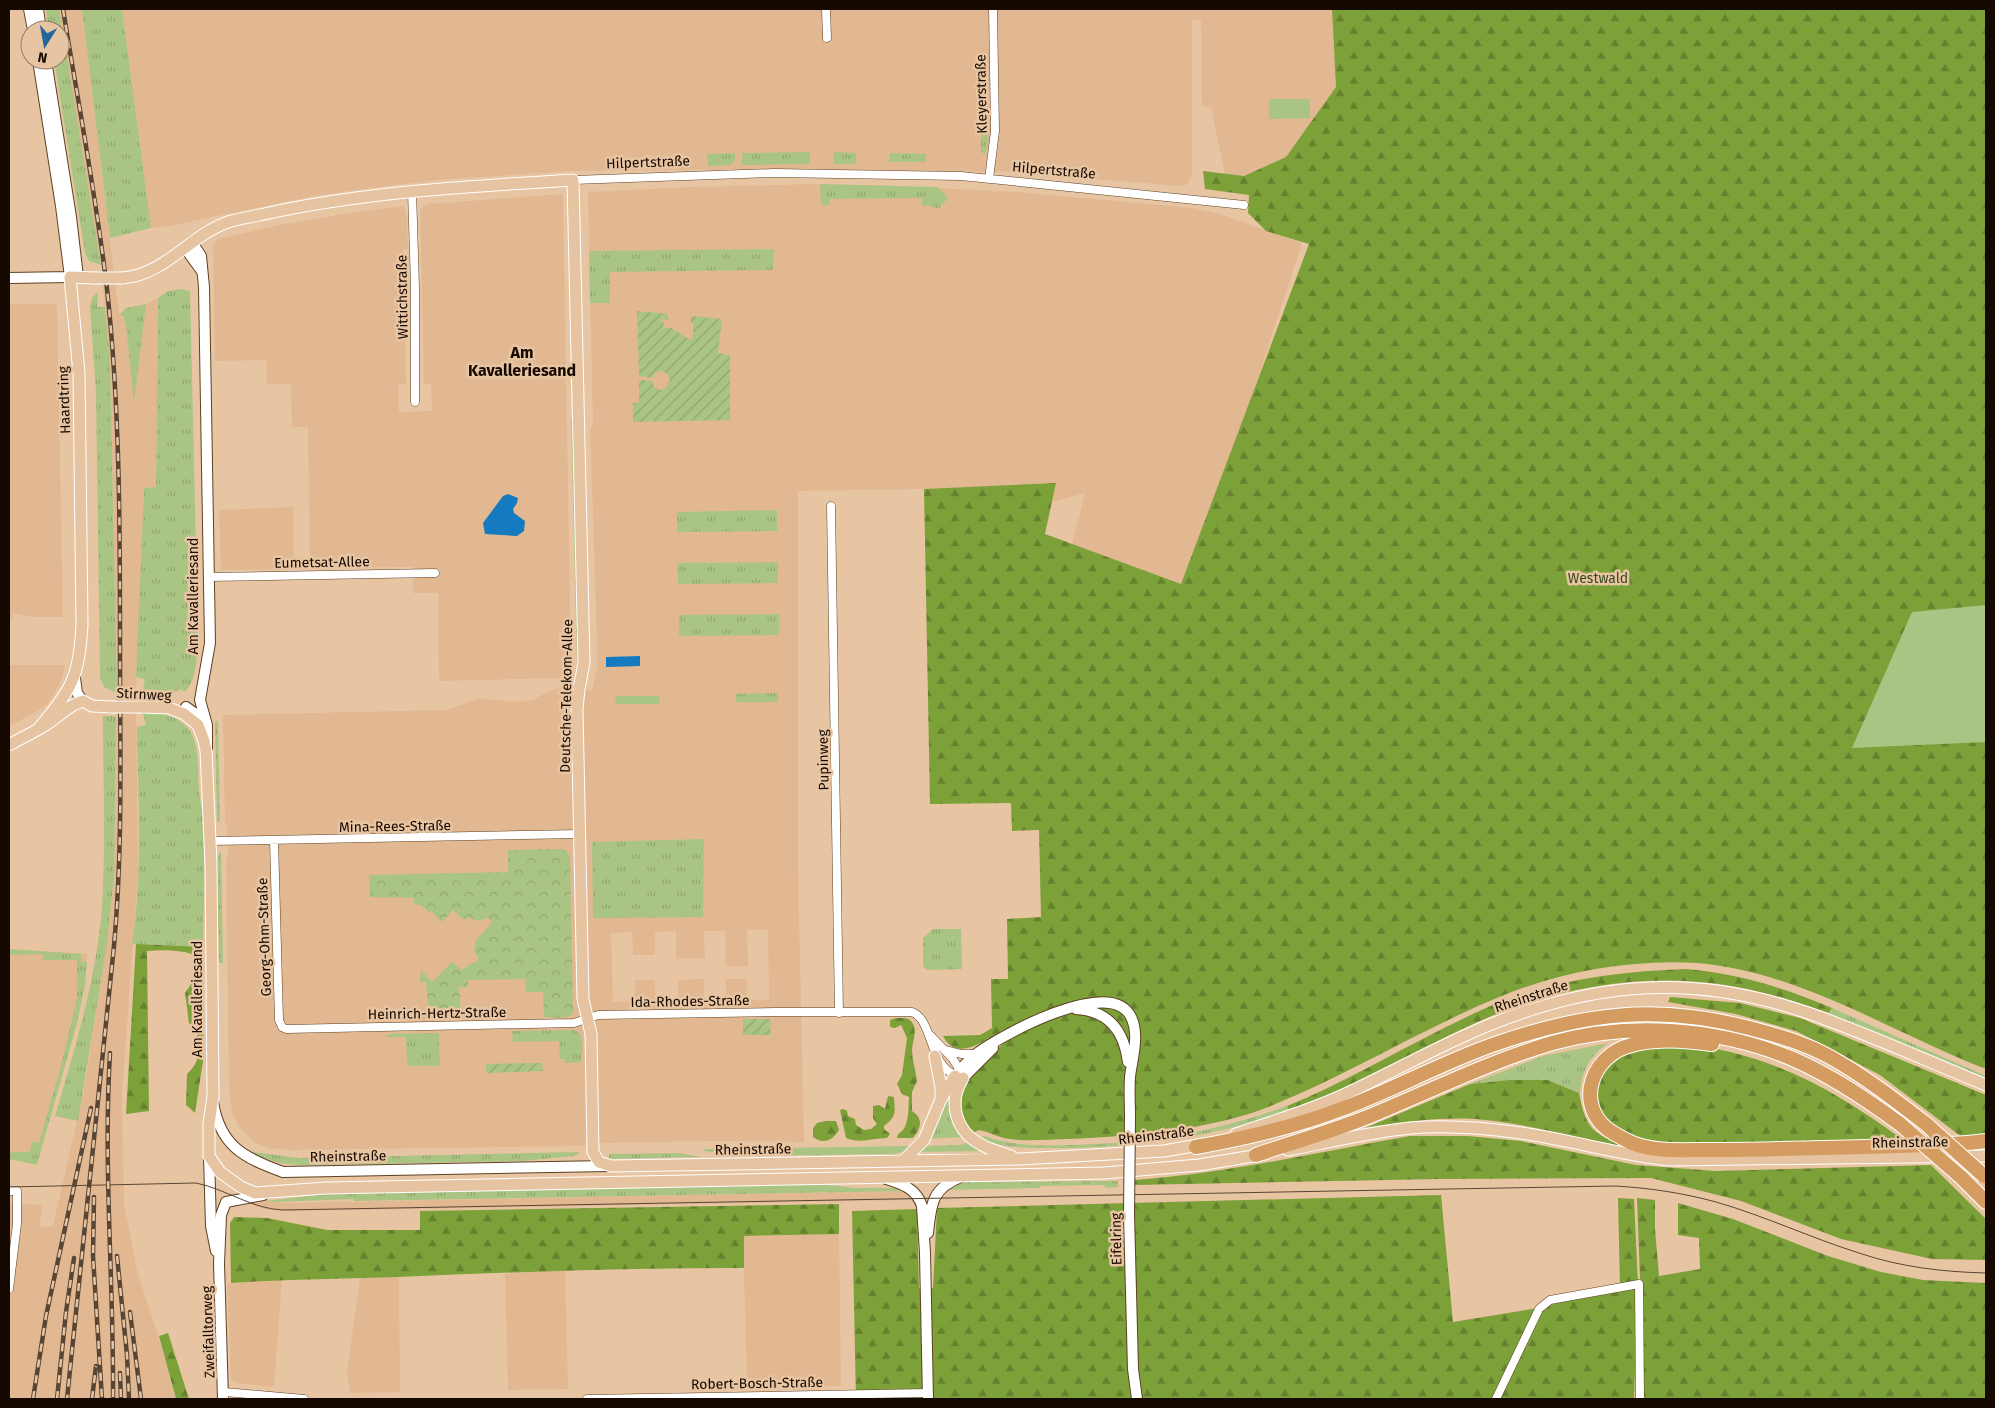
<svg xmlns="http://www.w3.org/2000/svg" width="1995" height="1408" font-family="'Fira Sans',sans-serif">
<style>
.built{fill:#e1b891;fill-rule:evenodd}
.grass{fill:url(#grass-tufts)}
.forest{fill:url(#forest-firs)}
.park{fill:url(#park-crowns)}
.garden{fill:url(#garden-furrows)}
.pitch{fill:#aac484}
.water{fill:#167ac0}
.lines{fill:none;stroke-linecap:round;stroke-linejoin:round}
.street-casing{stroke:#5e4122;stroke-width:9}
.secondary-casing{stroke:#5e4122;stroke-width:12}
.primary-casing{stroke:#fff;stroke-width:13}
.highway-casing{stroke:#fff;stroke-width:16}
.street{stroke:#fff;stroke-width:8}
.secondary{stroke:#fff;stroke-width:10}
.primary{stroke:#e6c4a1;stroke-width:11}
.highway{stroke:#d59c62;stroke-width:14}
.tram{stroke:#584534;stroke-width:1}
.rail-casing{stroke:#584534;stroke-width:4.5}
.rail{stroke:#e8c5a2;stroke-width:2.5;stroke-dasharray:8;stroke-linecap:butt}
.secondary-bridge-casing{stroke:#5e4122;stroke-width:12;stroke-linecap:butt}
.primary-bridge-casing{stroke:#fff;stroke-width:13;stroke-linecap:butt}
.highway-bridge-casing{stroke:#fff;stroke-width:16;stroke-linecap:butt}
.secondary-bridge{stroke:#fff;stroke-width:10}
.primary-bridge{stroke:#e6c4a1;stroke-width:11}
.highway-bridge{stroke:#d59c62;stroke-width:14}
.labels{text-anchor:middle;stroke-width:5;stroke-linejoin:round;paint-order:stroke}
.street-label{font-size:14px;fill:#150901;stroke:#e8c5a2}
.park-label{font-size:14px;fill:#38471e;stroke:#e8c5a2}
.quarter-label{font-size:16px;font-weight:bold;fill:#150901;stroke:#e8c5a2}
</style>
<defs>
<pattern id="grass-tufts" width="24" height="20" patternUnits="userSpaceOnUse" patternTransform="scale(1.25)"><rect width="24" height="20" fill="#aac484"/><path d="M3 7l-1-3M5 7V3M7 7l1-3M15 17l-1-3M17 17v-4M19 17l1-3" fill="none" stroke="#91a770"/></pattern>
<pattern id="forest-firs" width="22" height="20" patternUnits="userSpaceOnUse" patternTransform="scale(1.25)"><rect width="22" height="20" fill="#7da139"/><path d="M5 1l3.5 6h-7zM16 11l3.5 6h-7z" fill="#65812e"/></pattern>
<pattern id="park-crowns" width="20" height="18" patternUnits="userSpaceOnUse" patternTransform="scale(1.25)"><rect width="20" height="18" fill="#aac484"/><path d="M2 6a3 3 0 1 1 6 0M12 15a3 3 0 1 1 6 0" fill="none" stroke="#91a770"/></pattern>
<pattern id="garden-furrows" width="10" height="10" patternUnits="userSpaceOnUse" patternTransform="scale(1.25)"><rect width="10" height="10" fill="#aac484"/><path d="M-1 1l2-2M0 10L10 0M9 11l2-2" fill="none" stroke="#91a770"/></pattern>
</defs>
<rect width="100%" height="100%" fill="#e8c5a2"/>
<path class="built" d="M58,9H82L119,315L123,316L126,326L134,400L146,304L158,298L156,488H144L136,692L138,872L122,1095L124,1203L137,1271L162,1348L175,1399H9V1203L43,1205L39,1227L53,1226L84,1090L107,944L114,876L117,693L110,360L101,265Z
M122,9H1332L1336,87L1286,157L1244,176L1225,174L1211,107H1206L1202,104L1201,20H1192V176L1186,185L1178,186L1013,172L797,169L573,171L437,180L370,188L314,196L169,226L151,228Z
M817,184L894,186L1017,192L1193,208L1220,214L1302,243L1185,601L1067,564L1085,493L925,537L924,489L798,491V867L804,1142L717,1141L605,1143L580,1146L289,1150L269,1148L254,1142L239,1127L232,1113L229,1083L226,859L228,853L227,827L225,824L223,715L446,710L480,698L512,702L533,700L547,692L566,686L592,691L597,667V640L590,427L593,426L588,192L690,187ZM747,930H768L769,1000H747V979H726V1000L704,1001V979L678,980V1001L656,1002L655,980H635V1001L613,1002L611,933L632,932L633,955H655V932L676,931V959L705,958L704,931H725L726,966H748ZM439,1033L440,1066H407L406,1036Z
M563,194L571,662L569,670L559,678L439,681L438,593H413V567L310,568L308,427H292L291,384H267L266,360L215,361L213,247L218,239L280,225L350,213L404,206L407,217L408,249H403L406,384H398L399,412L432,411L431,384H424L420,212L422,208L428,204Z
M9,304H57L63,617H32L13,613L12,619H9Z
M293,507L294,569L221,570L219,510Z
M9,665H65L61,681L55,693L47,704L36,712L9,726Z
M9,949L87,954L85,985L77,1023L40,1152H9Z
M907,1191L916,1200L292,1211L268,1210L241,1202L265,1200L285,1203Z
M839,1234L841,1386H747L743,1236Z
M565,1270L568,1389L508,1390L505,1274Z
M399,1277L400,1392L350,1393L347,1372L360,1278Z
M282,1279L274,1387L236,1383L231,1379L227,1284Z"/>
<path class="grass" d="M46,9H59L101,265L89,261L85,253L54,60H60V30H49Z
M82,9H122L151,228L110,238Z
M980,57L985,59L987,64L988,142L985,153H981Z
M810,152V162L808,164L742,165V153Z
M834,152L856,153V164H834Z
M735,153V160L731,165L708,166L707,154Z
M890,153L926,154V162H889Z
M820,184L938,187L948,198L938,209L932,206H922V198L830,199V205H821Z
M774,249L773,270L610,272V303H590L589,251Z
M181,289L190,291L198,636C197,654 198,678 185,692L183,691L182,689C171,695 156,693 142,693L145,679L136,677L144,488L156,487L158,298L168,291Z
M98,292L97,307H105L110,360L117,693L104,687L100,678L96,391L90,307L92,298Z
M146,304L134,403L126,326L123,316L119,315L126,308Z
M573,417L580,666H577L571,419Z
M777,510V531L677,532V512Z
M778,562V583L678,584V563Z
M779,614V635L679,636V615Z
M778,693V702H736V694Z
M615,696H659L660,704H616Z
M142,710C159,713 180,715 190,731C200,746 197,769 199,787C199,797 202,807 203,817C205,861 204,904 203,947L132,944C143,873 138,799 137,727L146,725Z
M103,716H116L114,876L107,944L78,1121L55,1116C75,1048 97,977 102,906C106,843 103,779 103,716Z
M215,721H218L220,822H217Z
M704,839L703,917L593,918L592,842Z
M221,850L223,963H219L217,861Z
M933,929H961L962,969L927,970L923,966V938Z
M9,949L81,954V962H87L85,985L77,1023L37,1165L9,1159V1152H30L32,1142L39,1143L61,1066L77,998V960H43V954L9,955Z
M1832,1008L1986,1076V1079L1829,1015Z
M574,1030L578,1032L582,1038V1062L565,1063V1059H560L559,1041L513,1042L512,1031Z
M439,1033L440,1066H407L406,1037H385L389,1034Z
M1608,1043C1589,1057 1582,1070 1580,1093L1548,1080H1509L1470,1084L1543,1056Z
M950,1093C948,1110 952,1124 963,1137L929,1139L945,1099Z
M1287,1106L1289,1111C1210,1137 1137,1148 1054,1148C1029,1148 1003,1149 980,1138L984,1136C1013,1146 1041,1146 1071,1145C1145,1144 1217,1132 1287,1106Z
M969,1142L983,1151L918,1152L924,1146L960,1145Z
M912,1146L905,1152L892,1154L737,1156L704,1151V1149Z
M253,1152L299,1158L580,1152L574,1156L522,1161L300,1165L279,1163L250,1153Z
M679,1153L700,1157L609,1159V1154Z
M1118,1181V1187L1106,1188L1104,1185L1040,1186V1188L946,1190L952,1186L967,1182Z
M819,1184L855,1188H899L907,1191L354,1201V1199L274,1202L265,1201L327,1194Z"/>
<path class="forest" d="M1332,9H1986V1069C1893,1033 1798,971 1697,963C1633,959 1563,971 1504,995C1425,1027 1352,1073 1273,1105C1213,1130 1133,1136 1068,1139C1049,1139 1029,1142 1010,1139C999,1138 990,1132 979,1130L973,1133C943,1096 978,1066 1005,1042L1004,1030C987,1038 957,1064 943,1036L980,1035L992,1028L991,979H1008L1007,919L1041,917L1039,830L1012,831L1011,803L930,804L924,489L1056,483L1045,534L1181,584L1309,244L1266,231L1248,213L1249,195L1205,189L1203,171L1244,176L1286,157L1336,87Z
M136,944L203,947V958C197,958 191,953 184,952C172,950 159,950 147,951L149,1111L126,1114Z
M1686,969C1737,973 1785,988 1832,1008L1829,1013C1793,1001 1757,989 1719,984C1638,973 1557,988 1482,1020C1432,1042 1385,1071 1335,1093C1320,1100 1305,1105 1289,1111L1287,1106C1341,1084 1392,1054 1444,1028C1465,1018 1485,1007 1507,1000C1565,978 1625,971 1686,969Z
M196,977L204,979L203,1061L195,1113L186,1105L187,1074C202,1060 198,1051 197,1032L189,1023L185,993Z
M1670,997L1740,1003L1800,1018L1986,1095V1134L1963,1138L1880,1075L1796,1031L1736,1014L1668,1002Z
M896,1018C901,1018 908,1017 911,1021C918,1029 913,1040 912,1049C912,1060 916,1071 917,1081L912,1092V1111C924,1119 921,1128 913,1138H897L898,1134C910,1128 908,1109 909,1097L902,1094L897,1084L902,1075L907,1038L901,1025L895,1028L890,1027V1020Z
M1657,1045C1675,1046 1694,1045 1711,1048C1787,1062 1842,1096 1903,1140L1671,1146C1652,1142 1626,1138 1610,1125C1586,1105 1594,1069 1620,1055C1630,1049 1646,1048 1657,1045Z
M1509,1080H1548L1579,1093C1586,1130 1593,1133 1626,1147C1576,1138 1526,1123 1475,1119C1438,1117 1401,1122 1365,1128L1470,1084Z
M888,1096L894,1097C895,1113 897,1116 884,1126V1129L890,1134L887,1138C873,1138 859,1144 846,1138L840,1110L844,1109L847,1111L848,1116L855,1119L856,1125L864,1130L871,1129L877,1124L873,1118V1106L879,1105L885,1109Z
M825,1121H836L839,1130C833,1140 824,1145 813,1137V1128L817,1123Z
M1410,1136H1468L1521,1141L1636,1165L1716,1171L1931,1165L1986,1219V1260L1932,1259L1841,1239L1741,1201L1651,1178L1440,1179L1135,1185V1180C1228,1173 1318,1152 1410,1136Z
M1441,1195L1453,1322L1532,1309L1620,1288L1618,1198L1634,1199L1638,1285L1634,1399H856L852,1211L917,1209L919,1288H933L937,1208Z
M1637,1198L1655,1200V1229L1659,1276L1700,1269L1699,1238L1678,1235V1203L1733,1219L1828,1256L1881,1272L1923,1280L1986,1283V1399H1641L1640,1279Z
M839,1204V1234L744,1236V1268C629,1268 514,1272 398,1277C343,1279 287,1279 231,1283L230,1223L234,1217L267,1218L327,1230H420V1211Z
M168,1333L189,1399H176L159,1336Z"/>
<path class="park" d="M560,849L565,850L570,856L573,1013C567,1020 553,1017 544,1017L543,992H526L525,979L468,980V987H459L461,1012H436V1020H429V1010L434,1007L428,1005L426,982H420L421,970L432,982L452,962L462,970L470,964L478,961V956L474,951L476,940L492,922L488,918L476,921L468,917L464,920L453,910L442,922L431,911L429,913L421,905H414V898L370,897L369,875L508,872V850Z"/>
<path class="garden" d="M637,311L668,314V320L658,319L664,323L663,327L671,328L692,341L694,323H691V316L722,319L718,353L730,355V420L633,422V403L639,402V380L652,381L654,387L660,390L666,388L670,380L668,374L662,371L656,372L652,378L639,376Z
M743,1019H770L771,1035H743Z
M542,1063L543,1071L486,1073V1064Z"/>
<path class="pitch" d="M1269,99H1310V118L1269,119Z
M1986,605V742L1852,748L1912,612Z"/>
<path class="water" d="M508,494L518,498L517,503L513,509L514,513L525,521L524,531L517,536L485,534L483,523L503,496Z
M640,656V666L606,667V657Z"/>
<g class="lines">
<defs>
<path id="street" d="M826,9L827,38
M989,179L995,131L993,9
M573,180L774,173L961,176L1244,205
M412,191L415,287V402
M831,506L839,1013
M208,577L435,573
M274,840L279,1020L282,1027L286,1029L574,1023L598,1015L776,1012H912C934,1020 927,1066 959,1077
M210,841L580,834
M930,1035L953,1059L962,1074
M946,1050L961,1054H976
M9,1191H17V1224L9,1289
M224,1392L304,1399
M587,1399L927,1393
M1496,1399L1539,1309L1550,1300L1639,1284L1640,1399"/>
<path id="secondary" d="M29,9L33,30
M38,9L41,30
M46,60L71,217L78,277
M192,242L201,256L204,287L210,643L200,700L207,725V748
M185,248L201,270
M9,278L70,277L61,206L38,60
M75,678L77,693L83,701
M186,707L199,716L204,725
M1076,1009C1109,1011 1124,1031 1128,1062
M955,1076C962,1068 968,1060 976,1054C1001,1035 1111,975 1131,1017C1140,1035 1132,1059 1130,1077C1129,1090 1130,1103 1130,1116
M963,1078L993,1048
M213,1102C220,1146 244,1158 283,1172L609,1166
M209,1156L211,1226L216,1251
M886,1179C902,1184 916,1188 922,1206L925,1253L928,1399
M1129,1215L1133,1369L1137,1399
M928,1233C931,1204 932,1188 961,1177
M223,1399L219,1264L221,1215L226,1202L263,1195"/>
<path id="primary" d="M122,278C166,275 190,234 231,221C248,217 266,214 283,210C379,191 476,186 573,180L584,663L579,689L577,709L583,999L591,1034L593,1152L599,1162L611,1166L1020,1159L1164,1151L1204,1144
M142,707L169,708L184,714L198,725L204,741L206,751L211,864L213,1096L209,1124V1156L220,1172L241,1187L255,1193L326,1188L1104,1173L1199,1165L1265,1154
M38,729C72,690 80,675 82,623L79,373L70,277L95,278
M9,745C21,738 35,732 47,724C60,716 68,705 83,701L92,706L111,707
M935,1056L941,1087V1099
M963,1078C947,1103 956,1132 982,1145C991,1150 1002,1153 1011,1156
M1236,1134C1271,1122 1308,1111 1341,1096C1391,1073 1438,1046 1489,1025C1598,981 1696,974 1808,1013C1869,1034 1927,1061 1986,1085
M1288,1150C1329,1142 1370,1132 1411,1128C1447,1125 1485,1128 1521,1133C1571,1140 1620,1155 1670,1160L1986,1156
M903,1161L924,1140L941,1099L955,1076"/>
<path id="highway" d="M1712,1044C1685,1040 1651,1037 1625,1047C1592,1059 1576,1102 1606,1128C1613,1134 1624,1139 1632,1143C1654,1152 1680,1150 1703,1150C1728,1150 1754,1150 1779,1149C1828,1148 1877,1147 1926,1145C1946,1144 1966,1144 1986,1141
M1196,1147C1247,1138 1295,1127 1344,1108C1395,1089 1443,1062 1495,1044C1585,1013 1656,1004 1749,1028C1776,1035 1805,1043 1830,1057C1864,1076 1895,1100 1926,1124
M1256,1155C1294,1142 1333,1131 1370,1116C1430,1091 1489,1062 1552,1043C1630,1021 1719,1028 1793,1059C1832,1076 1866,1099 1900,1124
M1962,1178L1986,1202"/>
</defs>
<use href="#street" class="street-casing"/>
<use href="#secondary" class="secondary-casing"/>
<use href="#primary" class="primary-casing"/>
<use href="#highway" class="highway-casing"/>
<use href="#street" class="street"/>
<use href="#secondary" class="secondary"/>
<use href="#primary" class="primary"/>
<use href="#highway" class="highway"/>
<path class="tram" d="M9,1187L196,1183C226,1189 252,1209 283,1210L1615,1186C1650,1188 1683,1193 1716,1202C1765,1216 1811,1238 1859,1253C1900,1267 1943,1272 1986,1273"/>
<defs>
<path id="rail" d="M63,9C78,102 96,195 107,289C120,408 120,529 120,648C120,748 123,847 114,946L67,1399
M110,1053C103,1168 114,1284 113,1399
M94,1197L93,1256L102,1399
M117,1256L127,1355L129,1399
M130,1312L141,1399
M120,1373L121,1399
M33,1399L46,1316L91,1108
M57,1399L66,1312L74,1258
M92,1399L96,1366"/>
</defs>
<use href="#rail" class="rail-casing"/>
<use href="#rail" class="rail"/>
<defs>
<path id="secondary-bridge" d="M1129,1215L1130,1116"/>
<path id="primary-bridge" d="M95,278H122
M111,707H142"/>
<path id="highway-bridge" d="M1900,1124L1962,1178
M1926,1124L1984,1176"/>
</defs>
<use href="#secondary-bridge" class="secondary-bridge-casing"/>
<use href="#primary-bridge" class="primary-bridge-casing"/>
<use href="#highway-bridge" class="highway-bridge-casing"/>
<use href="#secondary-bridge" class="secondary-bridge"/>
<use href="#primary-bridge" class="primary-bridge"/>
<use href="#highway-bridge" class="highway-bridge"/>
</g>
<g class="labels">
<g class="street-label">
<text transform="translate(981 94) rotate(-91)" y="5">Kleyerstraße</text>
<text transform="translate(648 162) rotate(-2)" y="5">Hilpertstraße</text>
<text transform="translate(1054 170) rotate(5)" y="5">Hilpertstraße</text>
<text transform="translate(402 297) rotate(-91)" y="5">Wittichstraße</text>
<text transform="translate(64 400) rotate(-92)" y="5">Haardtring</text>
<text transform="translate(322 562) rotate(-1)" y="5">Eumetsat-Allee</text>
<text transform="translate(193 596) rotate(-90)" y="5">Am Kavalleriesand</text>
<text transform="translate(144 694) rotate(3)" y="5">Stirnweg</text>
<text transform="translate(566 696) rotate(-89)" y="5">Deutsche-Telekom-Allee</text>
<text transform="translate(823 760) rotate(-91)" y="5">Pupinweg</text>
<text transform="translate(395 826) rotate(-1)" y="5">Mina-Rees-Straße</text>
<text transform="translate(264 937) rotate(-92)" y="5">Georg-Ohm-Straße</text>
<text transform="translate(1531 996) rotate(-18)" y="5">Rheinstraße</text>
<text transform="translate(197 999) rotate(-90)" y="5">Am Kavalleriesand</text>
<text transform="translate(690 1001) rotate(-1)" y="5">Ida-Rhodes-Straße</text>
<text transform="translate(437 1013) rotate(-1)" y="5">Heinrich-Hertz-Straße</text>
<text transform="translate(1156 1135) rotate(-7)" y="5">Rheinstraße</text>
<text transform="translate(1910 1142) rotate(-1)" y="5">Rheinstraße</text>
<text transform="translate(753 1149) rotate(-1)" y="5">Rheinstraße</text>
<text transform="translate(348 1156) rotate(-1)" y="5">Rheinstraße</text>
<text transform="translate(1116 1239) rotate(-91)" y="5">Eifelring</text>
<text transform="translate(208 1332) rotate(-92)" y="5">Zweifalltorweg</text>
<text transform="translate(757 1383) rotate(-1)" y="5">Robert-Bosch-Straße</text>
</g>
<g class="park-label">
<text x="1598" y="583">Westwald</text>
</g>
<g class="quarter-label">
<text x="522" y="358">Am<tspan x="522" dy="18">Kavalleriesand</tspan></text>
</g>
</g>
<rect width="1995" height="1408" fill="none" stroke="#150901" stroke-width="20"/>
<g transform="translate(45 45) rotate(191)"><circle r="24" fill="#e8c5a2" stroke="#947a62"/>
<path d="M0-4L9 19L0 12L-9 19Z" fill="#23679c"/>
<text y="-8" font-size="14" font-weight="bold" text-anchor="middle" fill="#150901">N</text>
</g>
</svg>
